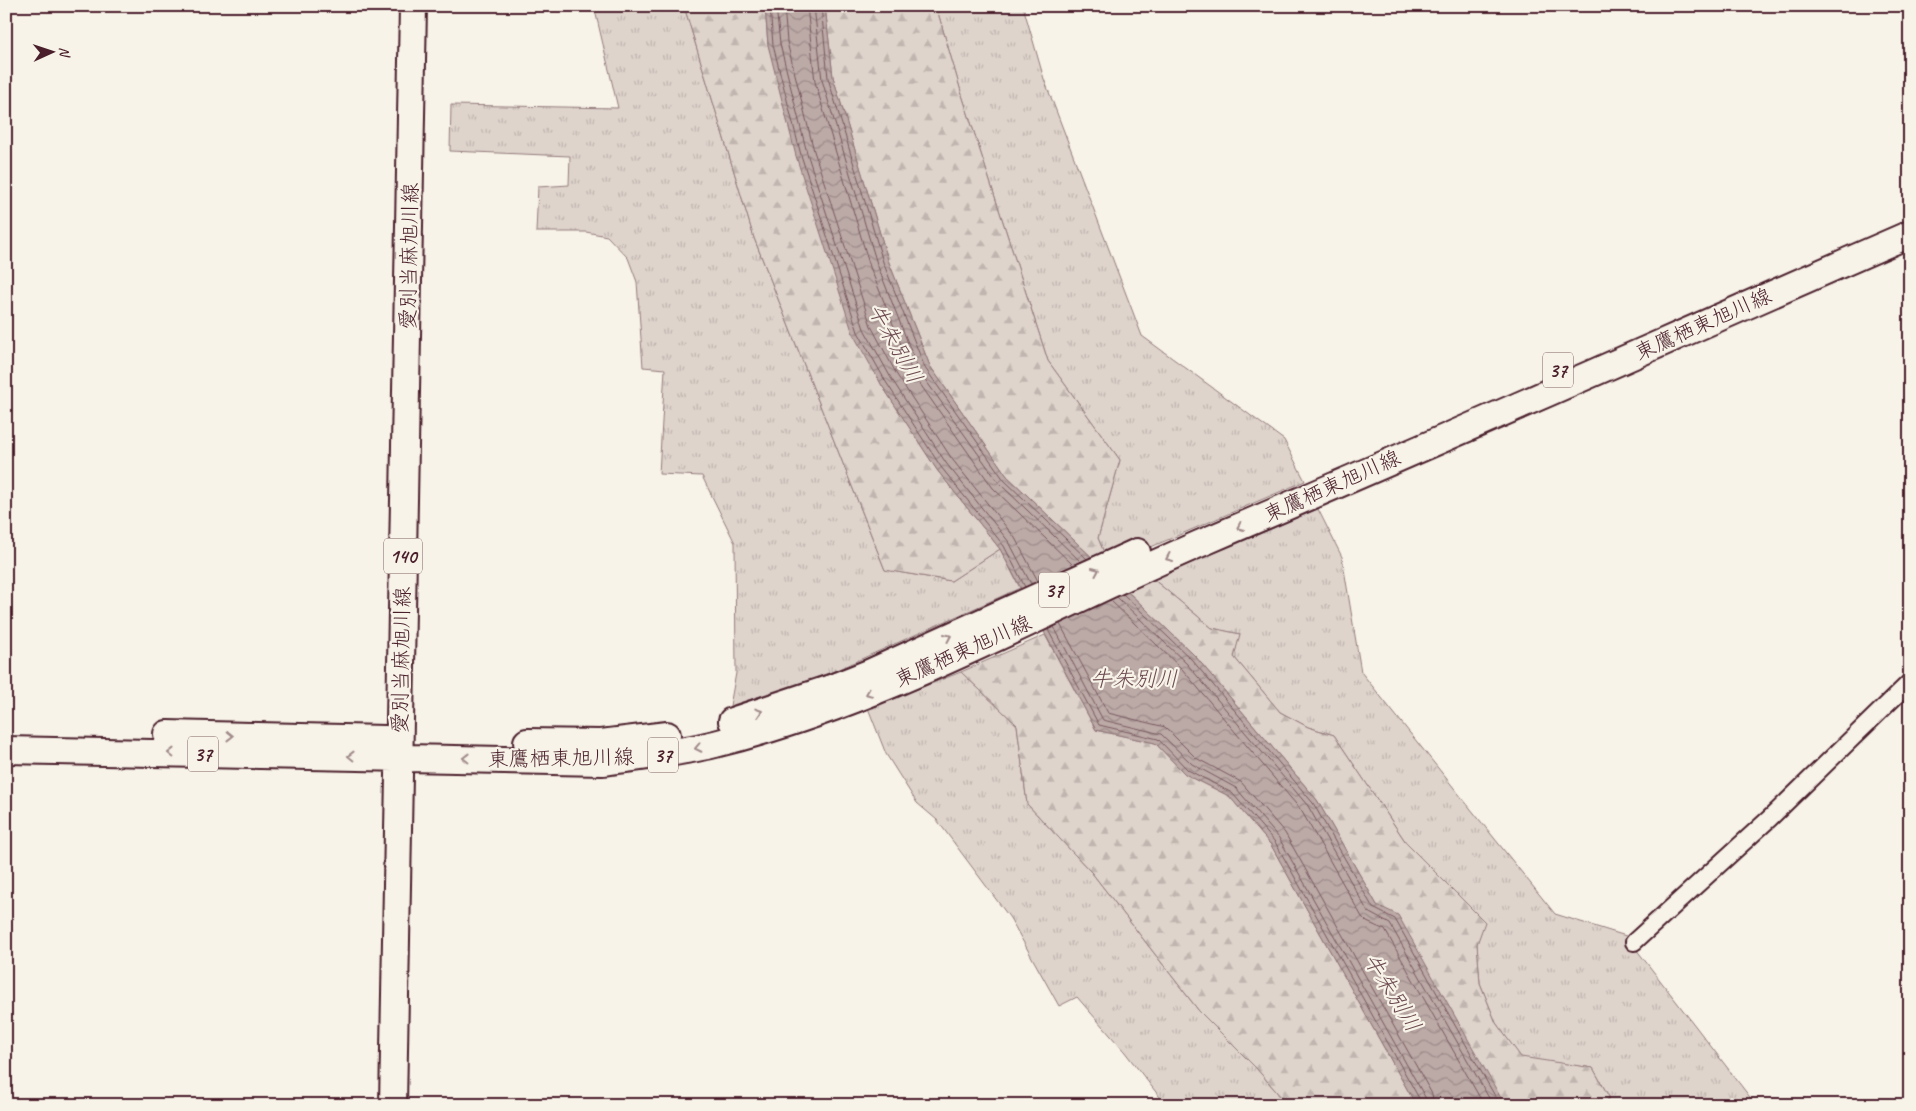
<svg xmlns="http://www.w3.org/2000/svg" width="1916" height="1111" font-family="Caveat,'Klee One',sans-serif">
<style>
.grass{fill:url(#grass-tufts);stroke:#947a7c}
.forest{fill:url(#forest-firs);stroke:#947a7c}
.water{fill:url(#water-waves);stroke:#8e7275}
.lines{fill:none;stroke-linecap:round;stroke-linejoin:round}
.shore{stroke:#78575d;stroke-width:1}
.street-casing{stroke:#4a1f2b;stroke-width:20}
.primary-casing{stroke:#4a1f2b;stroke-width:30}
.street{stroke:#f7f3e8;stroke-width:16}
.primary{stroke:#f7f3e8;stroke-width:26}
.oneway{stroke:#a0898a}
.labels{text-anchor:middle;stroke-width:4.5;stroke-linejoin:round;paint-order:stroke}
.shield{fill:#f7f3e8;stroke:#7e5f64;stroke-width:1}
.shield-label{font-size:20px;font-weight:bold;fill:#4a1f2b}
.street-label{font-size:21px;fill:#4a1f2b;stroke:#f7f3e8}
.water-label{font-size:22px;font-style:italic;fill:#6c4950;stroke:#f7f3e8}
</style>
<defs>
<pattern id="grass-tufts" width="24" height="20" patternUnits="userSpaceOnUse" patternTransform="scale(1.25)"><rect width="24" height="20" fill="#ded4cc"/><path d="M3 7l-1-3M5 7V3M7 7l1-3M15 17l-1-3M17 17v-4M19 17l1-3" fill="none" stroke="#c0b6af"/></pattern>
<pattern id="forest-firs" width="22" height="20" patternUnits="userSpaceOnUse" patternTransform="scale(1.25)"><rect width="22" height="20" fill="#ded4cc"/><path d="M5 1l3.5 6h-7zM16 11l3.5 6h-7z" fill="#c0b6af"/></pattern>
<pattern id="water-waves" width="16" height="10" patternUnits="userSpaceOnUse" patternTransform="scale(1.25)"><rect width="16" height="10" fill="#bcaaa7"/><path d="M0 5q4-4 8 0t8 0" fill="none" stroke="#9b8a88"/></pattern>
</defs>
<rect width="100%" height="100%" fill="#f7f3e8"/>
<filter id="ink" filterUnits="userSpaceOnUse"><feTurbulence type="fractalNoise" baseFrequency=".02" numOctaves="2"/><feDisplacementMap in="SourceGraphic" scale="10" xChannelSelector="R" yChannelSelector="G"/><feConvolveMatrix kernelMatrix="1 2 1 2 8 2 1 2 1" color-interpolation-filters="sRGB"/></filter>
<g filter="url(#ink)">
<path class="grass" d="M594,6H684L754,238L885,570L951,581L1000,549L1020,588L832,672L730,706L736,673L735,543L702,476L659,474L665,369L643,367L637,282L628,258L607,236L586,232H536L538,187L569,185L570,156L450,151L451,105L618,108Z
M936,6H1023L1044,79L1142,336L1284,440L1305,481L1109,565L1098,538L1120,460L1048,361L962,95Z
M1318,509L1342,557L1361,672L1555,914L1626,936L1756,1105H1605L1609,1097L1593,1068L1521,1058L1496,1023L1480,983L1477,944L1484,922L1407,844L1334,735L1308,727L1280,712L1234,657L1239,634L1212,628L1153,579Z
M961,672L1017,725L1027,804L1092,873L1199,1011L1256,1068L1288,1105H1166L1124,1051L1077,997L1059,1006L1010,918L937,820L917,803L886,754L868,708Z"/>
<path class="forest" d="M684,6H765L768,45L881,384L937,470L1000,549L951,581L885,570L754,238Z
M825,6H936L962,95L1048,361L1120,460L1098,538L1109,565L1103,568L1007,476L930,366L888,260L833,77Z
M1153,579L1212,628L1240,634L1234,657L1280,712L1308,727L1334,735L1407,844L1485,922L1477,944L1480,983L1496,1023L1521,1057L1593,1068L1609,1097L1605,1105H1505L1377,905L1317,800L1195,656L1128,592Z
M1045,635L1096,730L1155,743L1185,774L1229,796L1271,845L1416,1105H1288L1256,1068L1199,1011L1092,873L1027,804L1017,725L961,672Z"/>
<path class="water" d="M765,6H825L833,77L888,260L930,366L1007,476L1195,656L1317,800L1377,905L1398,915L1505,1105H1416L1271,845L1229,796L1185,774L1155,743L1096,730L1000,549L937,470L881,384L853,334L796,156L768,45Z"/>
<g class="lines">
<path class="shore" d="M770,6L773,45L801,155L858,332L886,382L941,467L1004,546L1025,587
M776,6L780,44L807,153L864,329L891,378L946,463L1009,542L1031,584
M784,6L787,42L814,151L871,326L897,375L952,459L1015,538L1038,581
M807,6L815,82L870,267L913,374L993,488L1073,565
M814,6L822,80L877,264L919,371L999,483L1081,562
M821,6L828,78L883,262L925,368L1004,480L1087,559
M1123,594L1192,660L1313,803L1373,908L1395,919L1500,1105
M1117,597L1187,664L1308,806L1368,912L1390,924L1493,1105
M1110,600L1182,669L1301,810L1362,917L1367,922L1385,930L1484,1105
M1060,624L1108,713L1165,727L1196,758L1241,782L1285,833L1432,1094L1434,1105
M1054,627L1103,720L1161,734L1192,764L1236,788L1279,838L1425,1097L1427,1105
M1048,630L1099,725L1158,739L1188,770L1232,793L1275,842L1420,1100V1105"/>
<defs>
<path id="street" d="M1634,942L1770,818L1910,682"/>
<path id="primary" d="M732,721L831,688L869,673L1137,552
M167,734L385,739
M527,742L601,743L667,735
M6,750L603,762C640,757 678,753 715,744C890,701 1048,608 1213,538C1446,439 1678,335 1910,234
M393,1105L413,6"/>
</defs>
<use href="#street" class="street-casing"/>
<use href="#primary" class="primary-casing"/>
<use href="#street" class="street"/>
<use href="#primary" class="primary"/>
</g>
<defs><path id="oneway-chevron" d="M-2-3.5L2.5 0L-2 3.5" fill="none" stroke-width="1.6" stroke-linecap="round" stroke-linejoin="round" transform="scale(1.25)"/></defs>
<g class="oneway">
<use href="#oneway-chevron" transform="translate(1240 527) rotate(156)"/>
<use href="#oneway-chevron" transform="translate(1169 558) rotate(156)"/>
<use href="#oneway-chevron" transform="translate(1096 571) rotate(-24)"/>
<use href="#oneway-chevron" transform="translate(948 637) rotate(-24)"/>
<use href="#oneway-chevron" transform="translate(869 693) rotate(158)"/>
<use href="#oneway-chevron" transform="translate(759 712) rotate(-18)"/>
<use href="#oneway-chevron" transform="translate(230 736) rotate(1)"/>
<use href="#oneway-chevron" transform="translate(698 748) rotate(168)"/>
<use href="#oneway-chevron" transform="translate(171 753) rotate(-179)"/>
<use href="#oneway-chevron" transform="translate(351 756) rotate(-179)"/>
<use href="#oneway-chevron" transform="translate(466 758) rotate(-179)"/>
</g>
</g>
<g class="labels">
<g class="shield">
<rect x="1543" y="352.5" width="30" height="35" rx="4"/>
<rect x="384" y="538.5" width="38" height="35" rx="4"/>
<rect x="1039" y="572.5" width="30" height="35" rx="4"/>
<rect x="188" y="736.5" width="30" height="35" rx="4"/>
<rect x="648" y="737.5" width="30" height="35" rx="4"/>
</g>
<g class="shield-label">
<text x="1558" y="377">37</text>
<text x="403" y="563">140</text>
<text x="1054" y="597">37</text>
<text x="203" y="761">37</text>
<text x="663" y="762">37</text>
</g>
<g class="street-label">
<text transform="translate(409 256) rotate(-89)" y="7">愛別当麻旭川線</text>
<text transform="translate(1703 324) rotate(-24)" y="7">東鷹栖東旭川線</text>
<text transform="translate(1332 486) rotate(-24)" y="7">東鷹栖東旭川線</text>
<text transform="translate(963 651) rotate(-24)" y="7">東鷹栖東旭川線</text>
<text transform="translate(401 660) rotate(-89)" y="7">愛別当麻旭川線</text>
<text transform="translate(561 758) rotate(-1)" y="7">東鷹栖東旭川線</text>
</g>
<g class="water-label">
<text transform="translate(896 343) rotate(61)" y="8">牛朱別川</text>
<text x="1134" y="686">牛朱別川</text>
<text transform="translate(1393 992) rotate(58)" y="8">牛朱別川</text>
</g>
</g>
<rect width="1916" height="1111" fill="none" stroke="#f7f3e8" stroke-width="25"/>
<rect x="12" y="12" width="1891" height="1086" fill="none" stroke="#4a1f2b" stroke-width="2" filter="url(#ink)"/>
<g transform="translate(52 52) rotate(87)" stroke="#f7f3e8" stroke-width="4" paint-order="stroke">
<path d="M0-4L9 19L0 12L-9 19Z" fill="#4a1f2b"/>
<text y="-8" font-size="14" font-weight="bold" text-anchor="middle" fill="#4a1f2b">N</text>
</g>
</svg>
